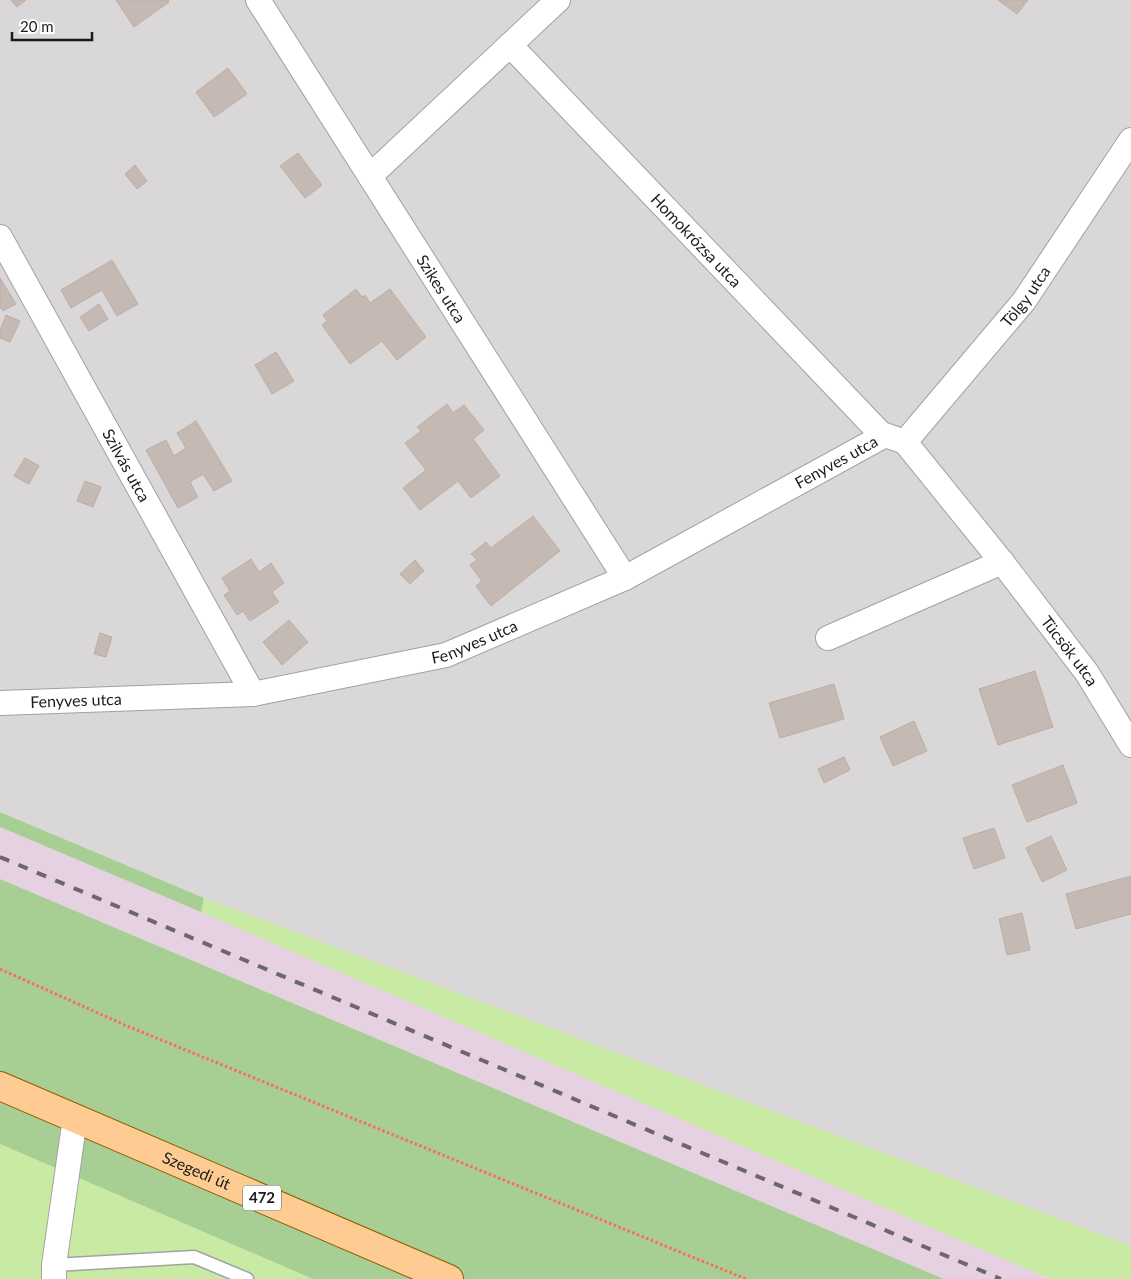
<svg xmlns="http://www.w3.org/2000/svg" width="1131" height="1279" font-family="Lato,sans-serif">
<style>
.residential{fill:#d9d7d8}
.industrial{fill:#e6d1e3}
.grass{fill:#c9eaa3}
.forest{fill:#a7ce93}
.building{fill:#c4bab3;stroke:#bfada2}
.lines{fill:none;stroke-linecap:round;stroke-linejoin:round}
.service-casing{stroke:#a2a2a2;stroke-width:15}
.minor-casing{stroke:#a2a2a2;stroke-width:26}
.primary-casing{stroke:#915b00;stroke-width:30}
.path{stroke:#fd6a60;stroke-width:3;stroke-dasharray:2.5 2.5;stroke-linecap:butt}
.service{stroke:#fff;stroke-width:12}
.minor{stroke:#fff;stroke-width:24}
.primary{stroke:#fecb93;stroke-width:28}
.rail{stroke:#696969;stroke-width:4;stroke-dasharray:10 10;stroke-linecap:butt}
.labels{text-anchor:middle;stroke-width:5;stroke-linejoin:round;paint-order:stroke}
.shield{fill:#fff;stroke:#5f5f5f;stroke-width:1}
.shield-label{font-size:15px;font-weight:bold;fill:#1b1b1b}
.street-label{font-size:16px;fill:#1b1b1b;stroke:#fff}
</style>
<rect width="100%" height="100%" fill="#ede8df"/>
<path class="residential" d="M0,0H1131V1246L204,898L0,812Z"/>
<path class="industrial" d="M0,827L201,912L1050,1279H944L0,879Z"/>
<path class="grass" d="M204,898L1131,1246V1279H1050L201,912Z
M0,1144L313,1279H0Z"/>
<path class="forest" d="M0,812L204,898L201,912L0,827Z
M0,879L944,1279H313L0,1144Z"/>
<path class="building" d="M11,0H26L17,7Z
M116,0H168L169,2L134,27Z
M998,0H1028L1017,14Z
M228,68L247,94L214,117L196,92Z
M298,153L322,185L305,198L280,166Z
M135,165L147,181L137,189L125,174Z
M112,260L138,304L117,316L102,290L71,308L61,290Z
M0,278L16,304L3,311L0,307Z
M356,289L362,297L365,295L370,303L390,289L426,337L397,360L382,341L350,364L322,325L327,321L323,315Z
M99,304L108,319L89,331L80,317Z
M6,315L20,321L10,342L0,338V330Z
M276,352L294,381L272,394L255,365Z
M447,404L453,413L464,405L484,430L473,439L500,476L471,498L458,481L420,510L403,488L426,470L405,443L421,431L417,427Z
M196,421L232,481L214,491L203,474L190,482L198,497L178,508L146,450L166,440L174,456L186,448L177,433Z
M25,458L39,466L29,484L14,476Z
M85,481L101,487L93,507L77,501Z
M533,516L560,551L491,606L476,586L482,581L470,565L477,560L471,554L486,542L491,548Z
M251,559L259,572L271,563L284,583L272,592L279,602L250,621L243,611L237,615L224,595L230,591L222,578Z
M415,560L424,571L410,584L400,574Z
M289,620L308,642L282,665L263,642Z
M100,633L112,637L106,657L94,654Z
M1035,671L1053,727L998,745L979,689Z
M834,684L844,719L780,738L769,703Z
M914,721L927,751L893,766L880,737Z
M844,757L850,770L824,783L818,769Z
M1063,765L1077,803L1027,822L1012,785Z
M994,828L1005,858L974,869L963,838Z
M1051,836L1067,870L1042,882L1026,848Z
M1131,876V914L1076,929L1066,894Z
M1022,913L1030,950L1007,955L999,919Z"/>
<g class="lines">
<defs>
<path id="service" d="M54,1265L194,1257L247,1279"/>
<g id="minor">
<path id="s1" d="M258,0L625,578"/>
<path id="s2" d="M510,45L883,436"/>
<path d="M370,176L558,0"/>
<path id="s3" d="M0,237L253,694"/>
<path id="s4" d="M905,442L1002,562L1087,673L1131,745"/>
<path id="s5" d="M905,442L1024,301L1131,140"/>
<path d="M828,638L1002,562"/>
<path id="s6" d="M0,703L253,694L446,655L625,578L885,435L905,442"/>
<path d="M54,1279V1265L75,1118"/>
</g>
<g id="primary">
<path id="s7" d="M0,1086L449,1279"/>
</g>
</defs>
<use href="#service" class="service-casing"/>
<use href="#minor" class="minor-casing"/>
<use href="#primary" class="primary-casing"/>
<path class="path" d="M0,969L127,1026L746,1279"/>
<use href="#service" class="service"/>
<use href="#minor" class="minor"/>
<use href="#primary" class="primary"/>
<path class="rail" d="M0,857L1001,1279"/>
</g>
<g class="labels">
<rect class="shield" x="243" y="1185.5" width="38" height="25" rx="4"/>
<g class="shield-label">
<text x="262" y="1203">472</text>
</g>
<g class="street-label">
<text dy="6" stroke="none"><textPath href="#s2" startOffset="270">Homokrózsa utca</textPath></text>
<text dy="6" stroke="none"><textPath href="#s1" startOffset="342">Szikes utca</textPath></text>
<text dy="6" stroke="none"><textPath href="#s5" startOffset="189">Tölgy utca</textPath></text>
<text dy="6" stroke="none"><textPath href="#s6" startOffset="886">Fenyves utca</textPath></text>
<text dy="6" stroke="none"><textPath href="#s3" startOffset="261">Szilvás utca</textPath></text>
<text dy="6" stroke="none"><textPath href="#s6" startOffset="481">Fenyves utca</textPath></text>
<text dy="6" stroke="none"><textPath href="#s4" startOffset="266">Tücsök utca</textPath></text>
<text dy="6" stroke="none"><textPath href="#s6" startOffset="76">Fenyves utca</textPath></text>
<text dy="6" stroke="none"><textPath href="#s7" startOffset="214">Szegedi út</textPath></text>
</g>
</g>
<path d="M12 32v8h80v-8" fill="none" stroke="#1b1b1b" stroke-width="2.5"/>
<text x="20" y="32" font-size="15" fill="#1b1b1b" stroke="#ffffff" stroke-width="4" paint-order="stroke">20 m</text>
</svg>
